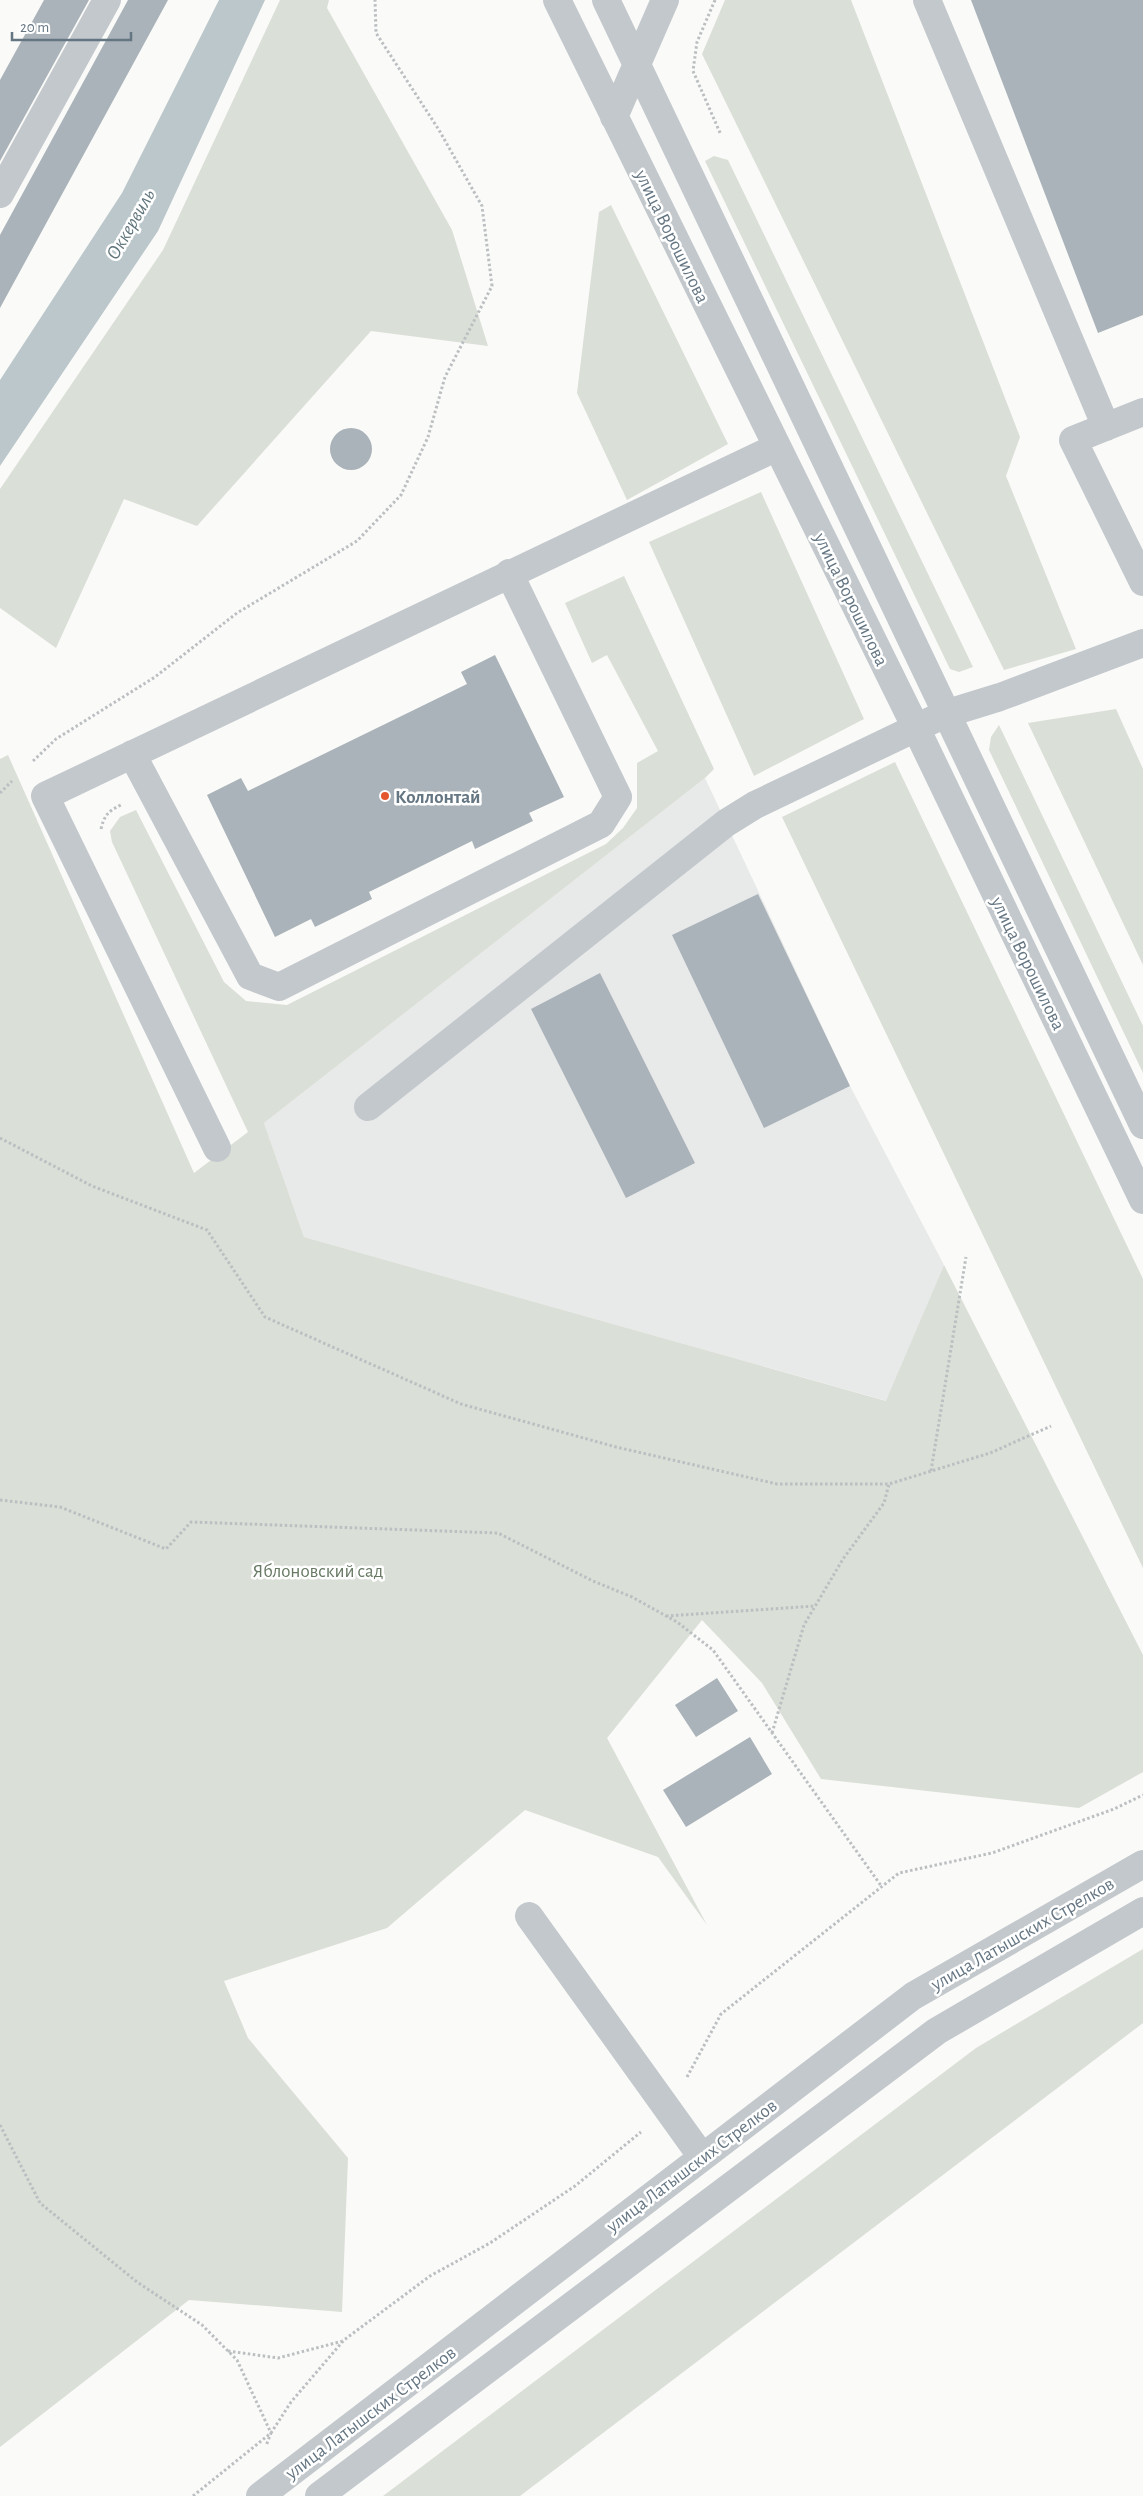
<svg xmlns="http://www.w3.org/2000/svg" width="1143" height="2496" font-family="'Alegreya Sans',sans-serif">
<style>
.built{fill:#e8e9e9}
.green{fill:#dadfd7}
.water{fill:#bbc7cb}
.building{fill:#aab3b9}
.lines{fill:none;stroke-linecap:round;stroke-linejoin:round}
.path{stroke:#bbbfc2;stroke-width:3;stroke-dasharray:2.5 2.5;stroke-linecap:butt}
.minor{stroke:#c3c8cc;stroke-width:28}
.poi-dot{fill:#e4572e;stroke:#fff;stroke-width:2}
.labels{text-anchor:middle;stroke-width:5;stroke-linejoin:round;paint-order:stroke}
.street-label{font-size:19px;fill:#657683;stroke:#fff}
.poi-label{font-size:19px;font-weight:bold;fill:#657683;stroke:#fff;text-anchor:start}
.park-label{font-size:19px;fill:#687a64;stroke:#fff}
.water-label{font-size:20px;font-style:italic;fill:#60757c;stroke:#fff}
</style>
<rect width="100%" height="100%" fill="#fafaf8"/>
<path class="built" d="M705,778L850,1086L944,1265L887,1401L304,1237L264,1123Z"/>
<path class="green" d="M280,0H329L327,8L452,230L488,346L371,331L197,526L124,499L56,648L0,608V489L163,250Z
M725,0H851L1020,437L1006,476L1076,649L1004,670L702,54Z
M714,156L728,160L973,667L959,672L950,669L705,161Z
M611,205L728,444L627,500L577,393L599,212Z
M761,492L864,719L754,776L649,542Z
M624,576L714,769L705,778L264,1123L304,1237L886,1401L944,1265L1143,1655V1772L1079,1808L821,1779L762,1683L702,1620L607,1738L707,1925L658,1857L525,1810L387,1928L224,1981L248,2038L348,2158L342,2312L189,2300L0,2447V759L8,755L194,1173L248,1132L112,842L110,831L120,817L136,810L224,982L246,1001L287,1005L606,844L623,828L637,808V763L658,751L607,655L592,663L565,603Z
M1116,709L1143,769V965L1028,723Z
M999,725L1143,1026V1073L989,750L991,737Z
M895,762L1143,1279V1568L782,817Z
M1143,1949V2023L520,2496H383L976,2048Z"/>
<path class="water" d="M219,0H265L158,231L0,466V380L122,193Z"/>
<path class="building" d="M44,0H89L0,161V80Z
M128,0H168L0,308V235Z
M971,0H1143V315L1098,333Z
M330 449a21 21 0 1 1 42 0a21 21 0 1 1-42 0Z
M495,655L564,797L529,813L533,821L475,849L472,841L369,892L372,899L315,927L311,919L275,937L207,795L241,778L248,791L467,684L461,672Z
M758,894L850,1086L764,1128L672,935Z
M600,973L695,1163L626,1198L531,1009Z
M717,1678L738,1711L696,1737L675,1705Z
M750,1737L772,1774L686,1827L663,1790Z"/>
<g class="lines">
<path class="path" d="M715,0L697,42L693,71L721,135
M33,761L56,739L155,677L237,613L357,541L401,495L428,437L445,377L492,286L482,206L439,130L376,33L375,0
M0,793L12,781
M101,829C104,816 108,811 121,805
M0,1138L92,1186L207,1230L265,1317L461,1404L616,1447L777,1484H889L990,1453L1051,1426
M931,1471L966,1257
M0,1500L60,1507L166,1549L191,1522L498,1533L593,1581L632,1597L677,1622L713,1650L882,1887
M666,1616L815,1606
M772,1733L804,1625L843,1559L884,1503L889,1484
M687,2077L721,2014L899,1873L992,1853L1114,1809L1143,1795
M0,2125L40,2203L137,2282L202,2325L237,2360L271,2433L266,2446
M228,2351L278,2358L343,2341
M193,2496L271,2433L291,2402L344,2340L430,2276L490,2243L575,2186L641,2132"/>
<path class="minor" d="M557,0L916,728L1143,1200
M606,0L1143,1125
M927,0L1106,427
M614,117L665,0
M0,194L107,0
M1143,412L1073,440L1143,582
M132,754L250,976L279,987L601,824L618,797L509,573
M368,1107L726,823L755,805L945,714L1000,697L1143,643
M217,1148L45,796L777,447
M529,1916L702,2157
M260,2496L913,1996L1143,1864
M319,2496L937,2031L1143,1911"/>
</g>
<circle class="poi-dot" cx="385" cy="796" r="5"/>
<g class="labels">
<g class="street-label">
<text transform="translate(673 236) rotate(64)" y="7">улица Ворошилова</text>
<text transform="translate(852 599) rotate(64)" y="7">улица Ворошилова</text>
<text transform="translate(1029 963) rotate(64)" y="7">улица Ворошилова</text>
<text transform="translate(1022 1933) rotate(-30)" y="7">улица Латышских Стрелков</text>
<text transform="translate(691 2165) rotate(-37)" y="7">улица Латышских Стрелков</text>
<text transform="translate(370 2412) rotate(-37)" y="7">улица Латышских Стрелков</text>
</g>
<g class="poi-label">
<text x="395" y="803">Коллонтай</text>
</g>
<g class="park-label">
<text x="318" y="1577">Яблоновский сад</text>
</g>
<g class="water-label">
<text transform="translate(130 224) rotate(-60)" y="7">Оккервиль</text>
</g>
</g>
<path d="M12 32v8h119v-8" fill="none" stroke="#657683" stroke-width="2.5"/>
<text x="20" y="32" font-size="15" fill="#657683" stroke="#ffffff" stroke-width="4" paint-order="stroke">20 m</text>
</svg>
